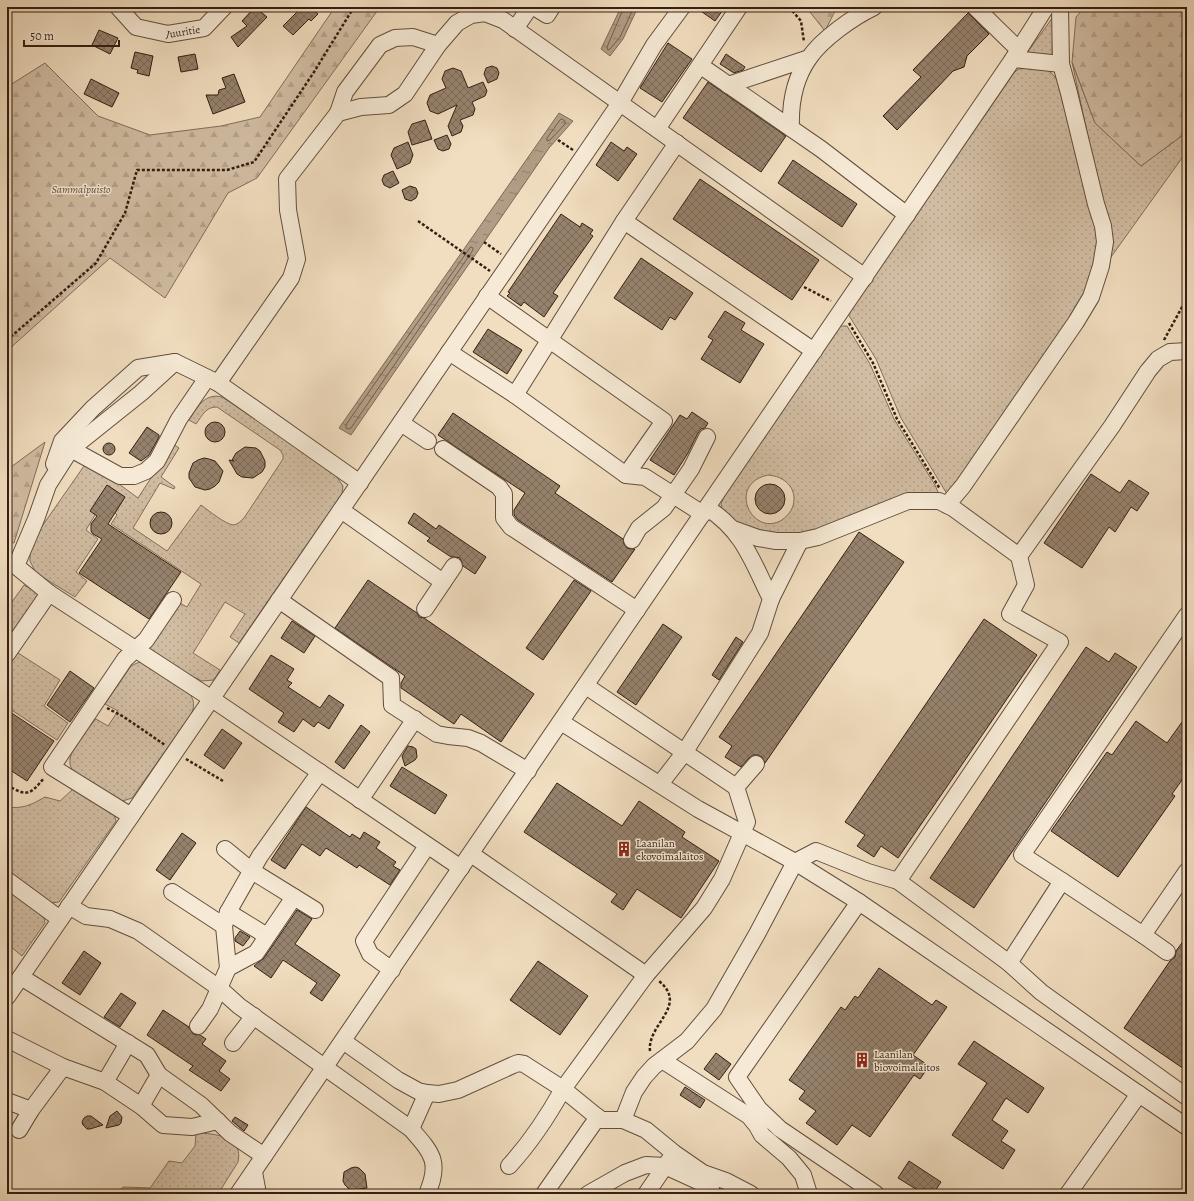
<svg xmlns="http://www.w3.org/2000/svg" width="1194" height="1201" font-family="Alegreya,serif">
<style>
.grass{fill:url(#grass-dots);stroke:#826e5b;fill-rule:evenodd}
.forest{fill:url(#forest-firs);stroke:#826e5b}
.water{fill:url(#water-ripples);stroke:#7f6a57}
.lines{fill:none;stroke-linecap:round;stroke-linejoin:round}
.shore{stroke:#725e4c;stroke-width:1}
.building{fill:url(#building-cross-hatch);stroke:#341e13}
.minor-casing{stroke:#634e3e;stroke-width:18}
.path{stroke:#341e13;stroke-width:2.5;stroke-dasharray:3 2;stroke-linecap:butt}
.minor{stroke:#f6ead6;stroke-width:16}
.labels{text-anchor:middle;stroke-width:3;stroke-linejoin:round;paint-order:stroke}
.street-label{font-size:11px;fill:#341e13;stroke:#f6ead6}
.park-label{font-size:11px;font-style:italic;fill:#634e3e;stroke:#f6ead6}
.poi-label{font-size:11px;fill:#341e13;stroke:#f6ead6;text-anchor:start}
</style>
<defs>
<pattern id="grass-dots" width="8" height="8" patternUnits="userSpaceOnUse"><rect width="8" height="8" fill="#d1bda3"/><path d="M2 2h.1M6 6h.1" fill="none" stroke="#b4a28b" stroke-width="1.8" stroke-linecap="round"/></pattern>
<pattern id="forest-firs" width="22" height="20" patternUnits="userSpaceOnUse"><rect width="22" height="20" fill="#d1bda3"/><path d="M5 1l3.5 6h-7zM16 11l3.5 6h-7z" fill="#b4a28b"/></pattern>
<pattern id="water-ripples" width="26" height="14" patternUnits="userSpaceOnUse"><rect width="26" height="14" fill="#b19d85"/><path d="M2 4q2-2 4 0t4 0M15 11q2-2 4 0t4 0" fill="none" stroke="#917f6c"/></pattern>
<pattern id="building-cross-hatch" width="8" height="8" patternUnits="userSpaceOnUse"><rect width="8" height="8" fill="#96826d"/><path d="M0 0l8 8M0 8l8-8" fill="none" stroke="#7b6a58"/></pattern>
</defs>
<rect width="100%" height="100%" fill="#f1dec0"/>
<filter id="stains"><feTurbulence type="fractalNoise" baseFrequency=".005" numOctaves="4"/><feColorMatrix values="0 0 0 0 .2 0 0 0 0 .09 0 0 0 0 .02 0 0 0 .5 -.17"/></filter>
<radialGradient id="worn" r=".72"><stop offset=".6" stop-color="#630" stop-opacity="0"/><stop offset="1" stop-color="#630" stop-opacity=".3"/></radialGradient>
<path class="grass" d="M1053,17L1052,57L1027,53Z
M1072,62L1095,123L1141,166L1187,132V151L1106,264L1099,188Z
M1026,68C1045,69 1047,66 1059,82L1101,236L1087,297L960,483L947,494L901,418L876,359L848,314L1013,73L1019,69Z
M839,326H847L870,364L894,419L935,485L940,497L820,532L777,537L738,525L722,510L721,504L726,492ZM768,475C784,476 798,488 793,506C791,512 787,516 782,520C752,538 726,484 768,475Z
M216,396L222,397L332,470L343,486L342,494L239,643L230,637L245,614L225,602L193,653L220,670L214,680L202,681L187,674L145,648L176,601L187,607L201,584L111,524L117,515L115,513L125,497L107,486L95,515L86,530L98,539L76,572L87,581L75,597L36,573L30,561V551L36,535L84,466L90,465L97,468L138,498L173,444L179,448L161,477L175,487L174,489L160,483L133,528L167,551L201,505C208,510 226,525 234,525C238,524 241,521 244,518L283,459V455L280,450L217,407C205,407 203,415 196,424L189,420C197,409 201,397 216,396Z
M24,585L38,593V601L7,644V609Z
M15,651L60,680L44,706L68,723L57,740L7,707V664Z
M142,662L186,690C194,698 195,703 192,713L132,798L126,800L120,801L74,772C72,769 70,767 70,763C68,750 88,729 96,719L108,726L118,711L105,704L131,666L137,663Z
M73,789L114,814L116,821L59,902L51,903L44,899L7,870V807C23,809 31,805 45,797L60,801Z
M7,886L44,918L45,923L22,956L10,946L7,949Z
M196,1133C215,1133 244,1137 238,1162L218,1194H116L123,1187L150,1188L169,1161L182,1163L195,1146Z"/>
<path class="forest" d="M335,7H380L257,178L228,193L165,298L110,258L7,351V87L45,63L98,116L150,135L221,126L260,117Z
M806,7H837L825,31Z
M1085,7H1187V132L1141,166L1095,123L1072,62L1076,17Z
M45,442L14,543L7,541V470Z"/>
<path class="water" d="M621,7H638L623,39L610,56L601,49Z
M559,113L573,121L549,148L351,435L339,428Z"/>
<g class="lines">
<path class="shore" d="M624,7L607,47L608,50L610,49L620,37L634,7
M562,119L565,121V124L550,140L547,141V138L560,120Z
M471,247L473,248V250L351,428L349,429L346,428V425Z"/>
</g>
<path class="building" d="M255,7L267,17L238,47L231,37L247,26L242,21Z
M302,7H310L318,14L311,21L309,19L293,35L283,26Z
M695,7H725L715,21Z
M968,13L989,34L967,56L964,67L953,71L897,130L883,116L921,77L913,70Z
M99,30L118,38L110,54L92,45Z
M668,43L692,59L662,102L640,88Z
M135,52L153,56L149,76L137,73L138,70L131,68Z
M195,54L198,69L181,72L178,57Z
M726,54L745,67L743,70L734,73L720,64Z
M492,66L497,68L499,73L497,79L488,83L484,74L486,68Z
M453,68L461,71L468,88L483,82L487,91L485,96L472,102L475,109L473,115L460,120L463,126L461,132L452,136L448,126L457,105L438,114L430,111L427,103L430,95L446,88L442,79L445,71Z
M234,74L245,102L213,114L206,95H218L219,90L226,88L222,78Z
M91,79L119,93L112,107L84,94Z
M708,82L786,136L761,172L683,118Z
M425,120L432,139L412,145L408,132L412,124Z
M447,135L451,144L449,149L443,151L438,149L434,140Z
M408,142L413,155L410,163L397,169L391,155L394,148Z
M611,142L624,151L627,147L637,154L618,181L596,165Z
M793,160L857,204L842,227L778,183Z
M393,171L399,183L390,188L384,185L382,180L384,175Z
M700,179L819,260L792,300L673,219Z
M410,186L416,188L418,193L416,198L411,201L405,199L402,190Z
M561,214L580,227L582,223L593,230L590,234L593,236L553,293L558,296L544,317L524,302L521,306L507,296L510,293L508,292Z
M641,258L693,293L675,320L670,317L662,330L614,298Z
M725,311L745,323L741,330L764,344L740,383L701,359L713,340L708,337Z
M488,329L522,350L507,374L473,352Z
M692,412L708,423L705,428L701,429L698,433L688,453L674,475L650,460L680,415L687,419Z
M453,413L560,486L555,493L623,539L624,544L627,548L632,549H635L612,582L518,520L514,515V510L525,493L438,435Z
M205 432a10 10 0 1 1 20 0a10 10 0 1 1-20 0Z
M147,427L159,435V437L149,455L141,461L129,453Z
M103 449a6 6 0 1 1 12 0a6 6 0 1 1-12 0Z
M245,447L256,448L260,451L265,461V467L262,472L253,478L242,477L237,474L229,460L234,461L232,460L236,453Z
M204,458L209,459L215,461L223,471L219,482L215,486L210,489L205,490L195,487L189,478V473L193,463L198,460Z
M1091,474L1120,493L1129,480L1149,493L1137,511L1131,507L1115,532L1109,527L1082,568L1044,543Z
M755 499a15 15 0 1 1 30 0a15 15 0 1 1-30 0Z
M107,485L125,497L108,524L181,572L149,619L79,573L102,539L93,534L91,531V524L97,516L90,511Z
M150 523a11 11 0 1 1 22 0a11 11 0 1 1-22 0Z
M414,513L436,529L439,525L486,557L475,574L463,566L460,558L455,557H451L427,541L430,538L408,523Z
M859,532L904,562L765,763L762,757L758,755H753L749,758L741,767L725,757L732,746L719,737Z
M368,580L417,613L419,617L424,618L534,694L501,742L461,714L454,724L401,688V683L405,676L335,628Z
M574,580L591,591L543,660L526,648Z
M984,619L1037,655L898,858L881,846L874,857L857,846L865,835L845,822Z
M292,621L315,636L304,653L281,638Z
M663,624L682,637L636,705L617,692Z
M736,637L743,642L719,680L712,675Z
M1086,647L1109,662L1115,653L1137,667L974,908L930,878Z
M271,655L294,669L287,680L292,683L288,687L320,708L329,695L344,705L329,729L318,722L314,727L303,719L294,732L278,722L284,713L249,689Z
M70,671L94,688L70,722L47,705Z
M7,710L54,741L27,781L7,768Z
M1187,715V773L1172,794L1175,796L1118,877L1051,831L1107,752L1112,755L1136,721L1167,743Z
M361,725L370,732L344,769L335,762Z
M222,729L242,743L224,769L204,755Z
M408,746L413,747L416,749L417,757L415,760L405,766L402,756Z
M402,767L447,795L435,814L390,786Z
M557,783L622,826L639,801L685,832L682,837L719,861L681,918L637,889L623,910L611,902L617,894L524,832Z
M306,807L350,837L352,834L360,839L364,832L380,842L376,848L396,862L393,866L400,870L390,885L359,865L357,868L326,848L320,856L302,844L285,869L271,860Z
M182,833L196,843L170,880L156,870Z
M297,910L312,919L295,944L340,975L322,1001L310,993L317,983L283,960L271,978L254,966L264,958Z
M240,931L250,937L243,946L235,941V938Z
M1187,936V1071L1124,1028L1170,961L1175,957L1176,951Z
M84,951L101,963L80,995L62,983Z
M538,961L588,996L560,1035L510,1000Z
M879,968L932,1005L936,1000L947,1007L913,1055L929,1066L920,1079L914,1075L870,1137L852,1125L837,1145L806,1123L816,1111L799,1099L805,1091L789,1080L841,1007L845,1010L855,996L858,998Z
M121,993L136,1003L120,1027L104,1017Z
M163,1010L189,1027L193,1034L200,1035L206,1039L202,1044L226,1061L219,1071L230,1079L221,1091L189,1070L193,1066L147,1035Z
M974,1041L1044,1088L1028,1113L1006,1098L992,1120L1008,1131L1001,1141L1015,1150L1003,1169L952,1135L987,1083L958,1064Z
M716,1053L731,1064L719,1080L704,1069Z
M685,1087L705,1100L700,1108L680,1095Z
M117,1111L122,1117L121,1123L119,1125L106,1128L110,1116Z
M87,1116H91L103,1125L90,1129H87L83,1125L82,1122L84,1118Z
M235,1117L248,1125L244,1131L232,1121Z
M909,1161L941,1182L933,1194H924L898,1178Z
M355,1167L359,1168L365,1174L367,1188L353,1190L349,1189L345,1185L343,1181L344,1172L351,1168Z"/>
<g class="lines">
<defs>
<g id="minor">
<path id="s1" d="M118,7L136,27L168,34L204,28L224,7"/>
<path d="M534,7L547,15L552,7"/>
<path d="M975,7L1019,50"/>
<path d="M515,29L530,7"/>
<path d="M1013,59L1061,64"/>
<path d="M701,66L821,149L907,215"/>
<path d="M728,85L809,58"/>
<path d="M338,113L345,92L380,45L395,38L413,37L438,45"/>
<path d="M791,128C790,103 795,78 809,58C822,39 853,17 874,7"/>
<path d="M657,129L739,7"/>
<path d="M624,221L814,351"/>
<path d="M487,296L664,421L626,475L515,395"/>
<path d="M449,352L515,395L624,221L677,143"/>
<path d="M175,362L141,393L71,449L48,485L36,519L16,566L49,593L212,699L461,868"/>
<path d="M218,383L291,278L297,259L288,210L287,179L338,113L361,107L389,105L405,94L438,45L457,23L471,15L485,13L503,20L865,277"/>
<path d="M401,423L428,441"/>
<path d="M71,449L120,476H134L146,471L157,461L179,419L207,378"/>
<path d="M443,449L499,487L504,494V518L511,527L637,610"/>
<path d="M54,464L62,441L93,408L138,368L175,362L218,383L360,483"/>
<path d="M626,475L645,477L703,514"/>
<path d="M947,505L963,486L1076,322L1091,297L1101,266L1105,242L1103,226L1096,204L1069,93L1061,64L1060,7"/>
<path d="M341,510L443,582"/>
<path d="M733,529L758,538L776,541H800L818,537L908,501H939L953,508L1019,556"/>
<path d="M632,540L639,528L664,508L691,469L707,437"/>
<path d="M771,599L800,541"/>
<path d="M279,600L391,678L392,705L437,734L448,736L468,738L481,743L528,771"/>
<path d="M425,609L454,566"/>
<path d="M7,654L49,593"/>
<path d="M586,686L736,787L747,822L722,879L704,908L646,975"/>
<path d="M561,722L698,809L795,862L757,934L714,1009L687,1041L654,1066L644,1077L634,1092L623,1120"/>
<path d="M660,784L684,753L760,633L771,599C753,563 743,530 707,508"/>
<path d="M736,787L756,764"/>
<path d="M360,800L415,719"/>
<path d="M131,816L52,767L125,659L146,640L173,600"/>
<path d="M225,849L252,871L315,910"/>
<path d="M471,854L646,975L563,1089C548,1116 530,1143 509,1166"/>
<path d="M795,862L816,851L868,872L898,881L1009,963L1041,992L1187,1097"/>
<path d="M795,862L859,902"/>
<path d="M7,880L60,919"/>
<path d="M898,881L1060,642L1010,614L1026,585L1019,556L1112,426L1148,371L1158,359L1170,352L1187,351"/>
<path d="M1062,881L1143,935L1187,871"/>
<path d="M172,892L224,926"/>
<path d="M69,906L86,916L110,919L138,931L219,988L239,1006L411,1129C432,1153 441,1162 427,1194"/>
<path d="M228,912L267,936"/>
<path d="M1143,935L1167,952"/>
<path d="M1009,963L1062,881L1022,855L1187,615"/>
<path d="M228,968L256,953L294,897"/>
<path d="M392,970L370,954L364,941L427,846"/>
<path d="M21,977L147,1055L159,1075L201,1105L230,1133L264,1156"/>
<path d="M7,997L620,103L654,45L682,7"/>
<path d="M198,1026L210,1009L228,968L224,926L228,912L260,856L320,772"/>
<path d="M7,1039L63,1067L105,1082L141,1106L163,1125L192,1127L218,1121"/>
<path d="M343,1041L398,1080L418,1091L427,1093L439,1094L458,1090L513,1065L518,1063L524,1064L563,1089L601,1120H623L646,1130L674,1153L703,1173L726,1181L751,1194"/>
<path d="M233,1043L254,1016"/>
<path d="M662,1060L749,1116L757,1126L762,1135L789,1158L803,1175L809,1194"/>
<path d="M105,1082L128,1043"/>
<path d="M7,1101L31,1110"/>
<path d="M141,1106L159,1075"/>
<path d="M411,1129L427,1093"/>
<path d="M19,1130L31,1110L63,1067"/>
<path d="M254,1172L258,1194"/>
<path d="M238,1194L1013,59L1046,7"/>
<path d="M544,1194L598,1117"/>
<path d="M588,1194L625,1173L646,1165L665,1166L711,1187"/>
<path d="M646,1194L670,1159"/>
<path d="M876,1194L780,1129L759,1109L737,1077L859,902L1187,1127"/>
<path d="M1068,1194L1139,1094"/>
</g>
</defs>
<use href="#minor" class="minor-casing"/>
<path class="path" d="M789,7L801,21L804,42
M558,140L573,150
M418,221L490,271
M484,242L501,254
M804,287L831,301
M849,323L873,363L897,419L940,489
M7,340L96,263L125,213L137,170H227L254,162L314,72L354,7
M1164,340L1187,298
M107,708L124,717L165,745
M186,759L223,781
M7,785C27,797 30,795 44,778
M650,1051C647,1024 689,1006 659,981"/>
<use href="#minor" class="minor"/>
</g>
<defs>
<symbol id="building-bare" viewBox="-9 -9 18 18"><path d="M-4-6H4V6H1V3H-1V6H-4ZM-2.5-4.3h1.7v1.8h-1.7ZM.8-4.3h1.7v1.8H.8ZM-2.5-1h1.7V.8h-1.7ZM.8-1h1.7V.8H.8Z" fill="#8f2418" stroke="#f6ead6" stroke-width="2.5" paint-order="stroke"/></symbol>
</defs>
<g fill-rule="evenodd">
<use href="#building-bare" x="613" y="838" width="22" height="22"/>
<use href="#building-bare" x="851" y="1049" width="22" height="22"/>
</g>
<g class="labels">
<g class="street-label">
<text dy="4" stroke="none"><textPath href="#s1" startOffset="75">Juuritie</textPath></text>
</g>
<g class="park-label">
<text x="81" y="193">Sammalpuisto</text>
</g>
<g class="poi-label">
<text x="636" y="847">Laanilan<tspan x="636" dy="13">ekovoimalaitos</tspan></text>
<text x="874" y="1058">Laanilan<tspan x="874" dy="13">biovoimalaitos</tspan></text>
</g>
</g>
<rect width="1194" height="1201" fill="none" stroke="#f1dec0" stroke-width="24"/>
<rect x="8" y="8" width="1178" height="1185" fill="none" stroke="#341e13" stroke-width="2"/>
<rect x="12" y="12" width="1170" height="1177" fill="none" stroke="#341e13"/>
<path d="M24 40v6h95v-6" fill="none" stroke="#341e13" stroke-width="2"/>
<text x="30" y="40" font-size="12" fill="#341e13" stroke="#f6ead6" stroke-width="3" paint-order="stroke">50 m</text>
<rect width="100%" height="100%" filter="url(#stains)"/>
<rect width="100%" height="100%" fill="url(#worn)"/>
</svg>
